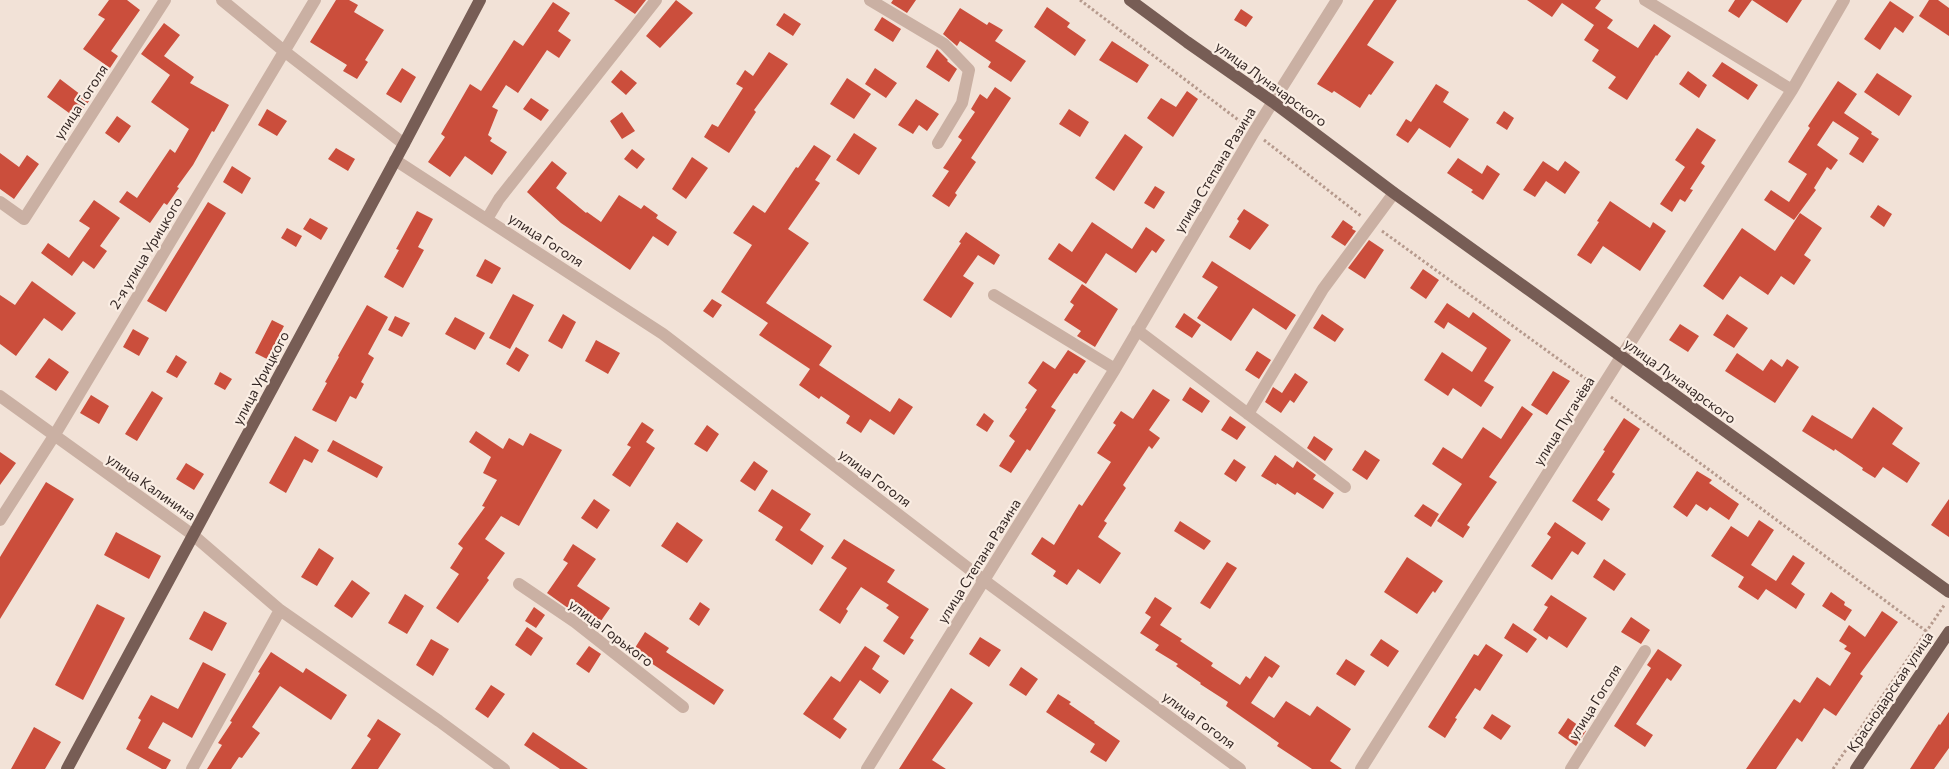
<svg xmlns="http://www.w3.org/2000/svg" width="1949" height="769" font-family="Commissioner,sans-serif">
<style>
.building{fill:#cb4e3c}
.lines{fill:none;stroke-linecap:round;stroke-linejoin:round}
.path{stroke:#b69a8d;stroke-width:3;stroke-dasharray:2.5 2.5;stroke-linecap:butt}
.minor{stroke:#cab0a3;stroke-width:12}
.major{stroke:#775d55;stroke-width:12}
.labels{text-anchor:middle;stroke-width:4.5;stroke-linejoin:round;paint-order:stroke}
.street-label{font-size:14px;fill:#352825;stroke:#faede3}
</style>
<rect width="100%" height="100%" fill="#f2e2d7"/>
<path class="building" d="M109,0H127L140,10L111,51L118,56L110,68L83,49L105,19L98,15Z
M336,0H349L358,5L354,12L384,30L365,60L368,62L357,79L343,71L347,65L310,42Z
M614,0H646L635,14Z
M676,0L693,13L660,48L646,36Z
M893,0H916L907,13L891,3Z
M1374,0H1397L1367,45L1394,62L1371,95L1369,94L1360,108L1334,91L1332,93L1317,84Z
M1527,0H1601L1595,8L1613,20L1607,28L1638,48L1654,24L1671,36L1657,56L1656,55L1627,100L1608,88L1616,77L1592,61L1599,50L1584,40L1594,25L1562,3L1552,17Z
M1735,0H1752L1739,18L1728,11Z
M1752,0H1802L1787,23Z
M1929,0H1938L1949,8V36L1919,16Z
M1890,1L1914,17L1903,33L1895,27L1880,50L1864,39Z
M553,2L570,13L558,31L571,40L559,58L547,50L518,93L506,85L492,107L498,110L488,135L492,138L490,141L507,152L492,175L465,156L450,177L428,162L445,137L441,134L470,84L481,91L514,40L523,46Z
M1047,7L1070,23L1067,27L1086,40L1075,56L1034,27Z
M960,8L987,25L989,22L1003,30L995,41L1026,61L1011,82L988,67L991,62L960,41L957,46L943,34Z
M1241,9L1253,17L1246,27L1234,20Z
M784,13L801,24L793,36L776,25Z
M882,17L901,29L893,42L874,30Z
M164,23L180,35L164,56L194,77L190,83L229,105L214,132L212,131L193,165L177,187L179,188L167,205L164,203L150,223L119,202L127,191L137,198L170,149L175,153L189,129L151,102L170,75L141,54Z
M1112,41L1149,65L1137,83L1099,60Z
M937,49L948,60L947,61L957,69L949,82L926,67Z
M769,52L788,64L754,110L756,112L729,153L704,137L712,124L718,127L743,88L736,84L745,70L753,76Z
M1722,62L1758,85L1748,100L1712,76Z
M402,68L416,77L401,103L386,94Z
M875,68L897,83L886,98L865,84Z
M621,70L637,83L626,95L611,82Z
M1688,71L1707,85L1699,98L1679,84Z
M1877,73L1912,96L1899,116L1864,92Z
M847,78L871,94L854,119L830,104Z
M60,79L89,101L76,118L47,97Z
M1838,81L1857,94L1844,113L1872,132L1871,134L1879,139L1863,163L1849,154L1859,138L1833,121L1817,145L1838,160L1831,170L1827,167L1814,188L1816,190L1794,220L1764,200L1771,190L1789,202L1807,174L1788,162L1810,128L1808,126Z
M1436,84L1449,92L1443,102L1469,119L1450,148L1419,128L1408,143L1396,135L1406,119L1411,122Z
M995,87L1011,98L971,158L976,162L955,193L957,195L949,207L932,196L949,171L943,168L962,140L958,137L975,112L971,109L980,94L987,99Z
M1187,91L1198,99L1173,137L1147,118L1161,98L1176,107Z
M531,98L549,110L541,121L523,109Z
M916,99L939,114L927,131L919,125L913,134L898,125Z
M267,109L287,121L277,136L258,125Z
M1069,109L1089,122L1080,137L1059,124Z
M1504,111L1514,118L1507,130L1496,123Z
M622,112L635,131L622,139L610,121Z
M117,116L131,126L119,143L105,133Z
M1697,128L1716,140L1701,163L1705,166L1690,189L1693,190L1685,202L1680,199L1672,212L1660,204L1685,167L1675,160Z
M854,133L877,148L859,175L836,160Z
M1125,134L1143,147L1114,191L1095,178Z
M814,145L831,156L815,180L820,183L788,229L809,243L766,303L832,346L819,365L890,412L899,398L913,407L894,435L870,419L861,433L846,423L850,416L821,396L819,399L799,385L810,369L759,335L768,323L721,292L752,245L733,233L753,205L765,213L796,167L798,168Z
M336,148L355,159L348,171L328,159Z
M632,149L645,159L637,169L624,159Z
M0,153L19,167L27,155L39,164L14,199L0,189Z
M692,157L708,168L686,199L672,189Z
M1458,158L1482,174L1487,165L1500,174L1483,200L1471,192L1473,190L1447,173Z
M552,161L567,173L556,188L586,213L587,212L601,222L619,195L641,209L644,205L658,215L656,218L677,232L668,246L653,236L630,270L561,223L527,192Z
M1543,161L1558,171L1565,161L1580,172L1565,194L1546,181L1535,197L1523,190Z
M232,166L251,178L242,194L223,182Z
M1155,186L1165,192L1154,209L1144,203Z
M94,200L120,218L100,246L107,251L94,269L83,261L72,276L41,253L48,243L69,258L90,228L79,221Z
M1610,201L1650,228L1653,222L1666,231L1640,271L1603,246L1591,264L1577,255L1599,222L1597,221Z
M208,202L226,213L166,312L147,301Z
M1878,205L1892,214L1884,227L1870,217Z
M1244,209L1269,225L1250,250L1229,237L1239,221L1237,219Z
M417,211L433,219L418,247L424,250L403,288L384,277L399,250L396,249Z
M1800,213L1822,228L1804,255L1811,260L1794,285L1781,276L1768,295L1740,276L1723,300L1703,286L1742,228L1775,251Z
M310,218L328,228L321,240L303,229Z
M1343,220L1353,227L1352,229L1356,231L1345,246L1331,237Z
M1092,222L1132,249L1146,227L1165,240L1156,253L1152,250L1136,273L1106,253L1086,284L1048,259L1059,243L1072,252Z
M287,228L302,236L296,247L281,238Z
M966,232L1000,255L994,265L978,255L963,276L974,283L951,318L923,300L961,243L959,242Z
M1369,240L1384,250L1365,279L1348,268Z
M485,259L501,268L492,284L476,276Z
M1212,261L1296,315L1286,330L1253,308L1231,341L1197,318L1218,287L1202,277Z
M1423,269L1439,280L1426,299L1410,288Z
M32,281L76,313L62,331L44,318L16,356L0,344V295L15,305Z
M1082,284L1118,309L1095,347L1077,336L1081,331L1064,320L1074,305L1070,302Z
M513,294L534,305L510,349L489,338Z
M712,299L722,305L713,318L703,311Z
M1447,303L1469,318L1473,312L1511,340L1484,381L1494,387L1481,407L1453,388L1448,396L1424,380L1442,352L1472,372L1487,348L1448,322L1444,329L1434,322Z
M367,305L388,317L368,354L374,358L361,382L364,384L356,399L350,396L336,422L312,410L327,383L325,382L339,357L338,356Z
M1184,313L1201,325L1192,338L1175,327Z
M563,314L576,322L562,349L548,341Z
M1322,314L1344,329L1335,342L1313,328Z
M1727,314L1748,328L1734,348L1713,335Z
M395,316L410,323L402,337L388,330Z
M455,317L485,333L475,350L445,334Z
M272,320L284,326L267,359L255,353Z
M1680,324L1699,336L1688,352L1669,340Z
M133,329L149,338L139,356L123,347Z
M596,340L620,353L608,374L585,361Z
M516,347L529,355L519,372L506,364Z
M1068,350L1086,361L1077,374L1074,373L1051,407L1056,410L1030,451L1027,449L1011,473L999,466L1015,441L1009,436L1027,409L1025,408L1037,390L1028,383L1043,361L1055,369Z
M1257,351L1271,360L1259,379L1245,370Z
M1737,353L1763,371L1771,359L1782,367L1787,359L1799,367L1775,403L1725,371Z
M176,355L187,362L177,378L166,372Z
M49,358L69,372L56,391L35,377Z
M1553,371L1570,381L1547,415L1531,405Z
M220,372L232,379L225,390L214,384Z
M1295,373L1308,382L1294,403L1290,400L1281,413L1265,402L1273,387L1282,393Z
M1190,387L1210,401L1202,413L1182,400Z
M1153,389L1170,400L1149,430L1160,438L1152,449L1149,446L1123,485L1126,488L1104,521L1107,523L1098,537L1121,553L1100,584L1078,569L1067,585L1053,576L1056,571L1031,554L1042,537L1054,545L1079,504L1082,506L1111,462L1097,453L1116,425L1113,423L1121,411L1133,419Z
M152,391L163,398L137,441L125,434Z
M91,395L109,406L99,424L80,413Z
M1522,406L1533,414L1489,477L1497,482L1467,525L1470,527L1463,538L1437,521L1462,484L1432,464L1443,447L1462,459L1483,427L1501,439Z
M1873,407L1903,428L1892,444L1920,463L1907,483L1883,467L1875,478L1862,470L1863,468L1835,449L1834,451L1802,431L1812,415L1852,439Z
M984,413L994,421L987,432L976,425Z
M1230,416L1246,427L1237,440L1221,430Z
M1624,418L1640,429L1612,472L1615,474L1597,500L1610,509L1602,521L1572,501L1605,451L1603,450Z
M642,422L654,430L646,442L655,448L630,487L612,475L631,447L627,445Z
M707,425L719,434L707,452L694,444Z
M476,431L503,449L509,438L523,446L530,433L562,450L519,526L501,516L485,539L505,553L487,578L489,580L458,623L436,608L459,574L450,568L463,548L458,544L485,507L482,506L497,480L483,473L491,457L469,442Z
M295,436L319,450L312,463L304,459L286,493L269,483Z
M1314,436L1333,449L1325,461L1307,448Z
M333,440L383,467L377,478L327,451Z
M1365,450L1380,460L1367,480L1352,470Z
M0,452L16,463L0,485Z
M1275,455L1293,468L1297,461L1316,475L1313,479L1334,493L1323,509L1297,492L1295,495L1277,483L1276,485L1261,476Z
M1234,459L1246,467L1236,482L1224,474Z
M754,461L768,471L755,491L740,481Z
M186,463L204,474L194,490L176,479Z
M1697,471L1712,480L1709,483L1739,504L1729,520L1710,507L1707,511L1696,504L1687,517L1673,507Z
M46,482L74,499L0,619V557Z
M772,489L811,514L800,530L824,546L812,565L775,540L783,527L758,511Z
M594,499L610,510L597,529L581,518Z
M1949,499V537L1931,525Z
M1423,504L1439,514L1431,527L1414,516Z
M1759,520L1774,530L1751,565L1776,581L1793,555L1805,563L1791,584L1805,594L1796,609L1766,589L1758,600L1738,587L1744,577L1711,556L1731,526L1748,537Z
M1180,521L1211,541L1204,550L1174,531Z
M677,522L703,540L687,563L661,546Z
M1555,522L1586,543L1578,555L1572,551L1552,580L1531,566L1551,537L1547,534Z
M116,532L161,556L149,579L104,555Z
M844,539L895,570L887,582L929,609L910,638L914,640L904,655L883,641L899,617L886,608L889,605L861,587L846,609L848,611L840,624L819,610L847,568L831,558Z
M573,544L596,559L577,586L610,608L596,628L547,593L568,563L563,560Z
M319,548L334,558L317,586L301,577Z
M1407,557L1443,581L1435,593L1433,591L1417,614L1384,592Z
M1604,559L1626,574L1614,591L1593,577Z
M1227,562L1237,568L1210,609L1200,603Z
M352,580L370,593L352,618L334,606Z
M1831,592L1845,602L1844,605L1852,610L1845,621L1822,606Z
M405,594L424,606L407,634L388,623Z
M1551,595L1587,618L1567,648L1549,636L1547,640L1533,630L1548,607L1544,605Z
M1155,597L1172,608L1160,625L1182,639L1180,641L1213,663L1211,666L1240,685L1246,676L1250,679L1265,656L1280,666L1272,678L1269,676L1251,703L1274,718L1286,701L1310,716L1317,706L1351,729L1330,761L1342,769H1312L1277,746L1279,743L1226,706L1228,702L1200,684L1201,683L1176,666L1178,664L1155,650L1159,645L1140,633L1151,617L1145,613Z
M700,602L710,609L699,626L689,619Z
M97,604L125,618L83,700L55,685Z
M534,607L545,615L536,628L525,621Z
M204,611L227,623L212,651L189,639Z
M1882,611L1898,622L1860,674L1863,676L1836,716L1824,708L1802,742L1797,738L1776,769H1746L1794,699L1800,703L1817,677L1830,686L1851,653L1844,649L1847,646L1839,641L1849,625L1865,637Z
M1631,617L1650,630L1641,644L1621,632Z
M1513,623L1537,639L1527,653L1504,638Z
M527,627L543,638L531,656L515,645Z
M645,632L669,648L666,652L724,690L714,705L633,651Z
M980,637L1001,650L989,667L969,654Z
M431,639L449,649L433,676L416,665Z
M1381,639L1399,651L1388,667L1370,655Z
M1486,644L1503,655L1480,691L1475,688L1455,718L1457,719L1445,738L1428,727L1474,654L1478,656Z
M589,646L601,654L589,673L576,664Z
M865,646L880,656L872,669L889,681L880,694L860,680L833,719L847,729L840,739L803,714L831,676L840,682Z
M1658,649L1682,665L1671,681L1667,678L1636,724L1653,735L1645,747L1614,726L1651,668L1647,665Z
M271,652L303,673L306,668L347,695L331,720L280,686L252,727L260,733L242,758L239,757L231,769H207L222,745L218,743L232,722L230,721L260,673L258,672Z
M1346,659L1365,671L1355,686L1336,674Z
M203,662L226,674L192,738L163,722L148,748L171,760L166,769H162L126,749L141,720L138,718L151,695L178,709Z
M1021,667L1038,679L1026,696L1009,685Z
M491,685L505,694L488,718L475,709Z
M951,688L973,703L932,760L946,769H899Z
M1058,694L1071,702L1069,704L1095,722L1094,723L1120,741L1106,762L1090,752L1095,744L1046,712Z
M1949,712V748L1934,769H1910L1939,724L1940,725Z
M1492,714L1511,726L1501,740L1483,728Z
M1568,718L1586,731L1576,746L1558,733Z
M378,719L401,734L378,769H351L371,739L367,736Z
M34,727L61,742L45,769H11Z
M533,732L588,769H560L524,745Z"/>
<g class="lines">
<path class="path" d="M1080,0L1245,125
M1264,140L1361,216
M1382,231L1590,382
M1611,397L1926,631
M1833,769L1945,604"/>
<path class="minor" d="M222,0L284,51L404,144
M870,0L944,44L969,70L962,103L938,143
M1645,0L1792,90
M395,160L663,334L985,581L1240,769
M0,202L24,219L165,0
M487,219L499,199L656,0
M994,295L1115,369
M1137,330L1345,487
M0,396L193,535L280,610L439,721L504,769
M1248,414L1323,289L1394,193
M0,520L54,436L315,0
M519,584L575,622L683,707
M192,769L280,610
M867,769L1115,369L1254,132L1337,0
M1361,769L1621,357L1792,90L1844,0
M1571,769L1645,651"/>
<path class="major" d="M1130,0L1187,42L1273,102L1394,193L1949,592
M67,769L404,144L480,0
M1856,769L1949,632"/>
</g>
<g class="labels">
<g class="street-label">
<text transform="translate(1271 84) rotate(36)" y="5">улица Луначарского</text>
<text transform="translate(81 102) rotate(-57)" y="5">улица Гоголя</text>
<text transform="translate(1215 170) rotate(-59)" y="5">улица Степана Разина</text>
<text transform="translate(546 240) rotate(33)" y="5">улица Гоголя</text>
<text transform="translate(146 253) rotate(-59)" y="5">2-я улица Урицкого</text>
<text transform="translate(261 378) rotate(-62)" y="5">улица Урицкого</text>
<text transform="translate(1680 381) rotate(36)" y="5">улица Луначарского</text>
<text transform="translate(1564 421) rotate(-58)" y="5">улица Пугачёва</text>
<text transform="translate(875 478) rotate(37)" y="5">улица Гоголя</text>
<text transform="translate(151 487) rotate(35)" y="5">улица Калинина</text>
<text transform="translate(979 561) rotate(-58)" y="5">улица Степана Разина</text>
<text transform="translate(611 633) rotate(37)" y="5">улица Горького</text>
<text transform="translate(1890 692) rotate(-56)" y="5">Краснодарская улица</text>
<text transform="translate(1595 702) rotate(-58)" y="5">улица Гоголя</text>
<text transform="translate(1199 720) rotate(36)" y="5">улица Гоголя</text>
</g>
</g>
</svg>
